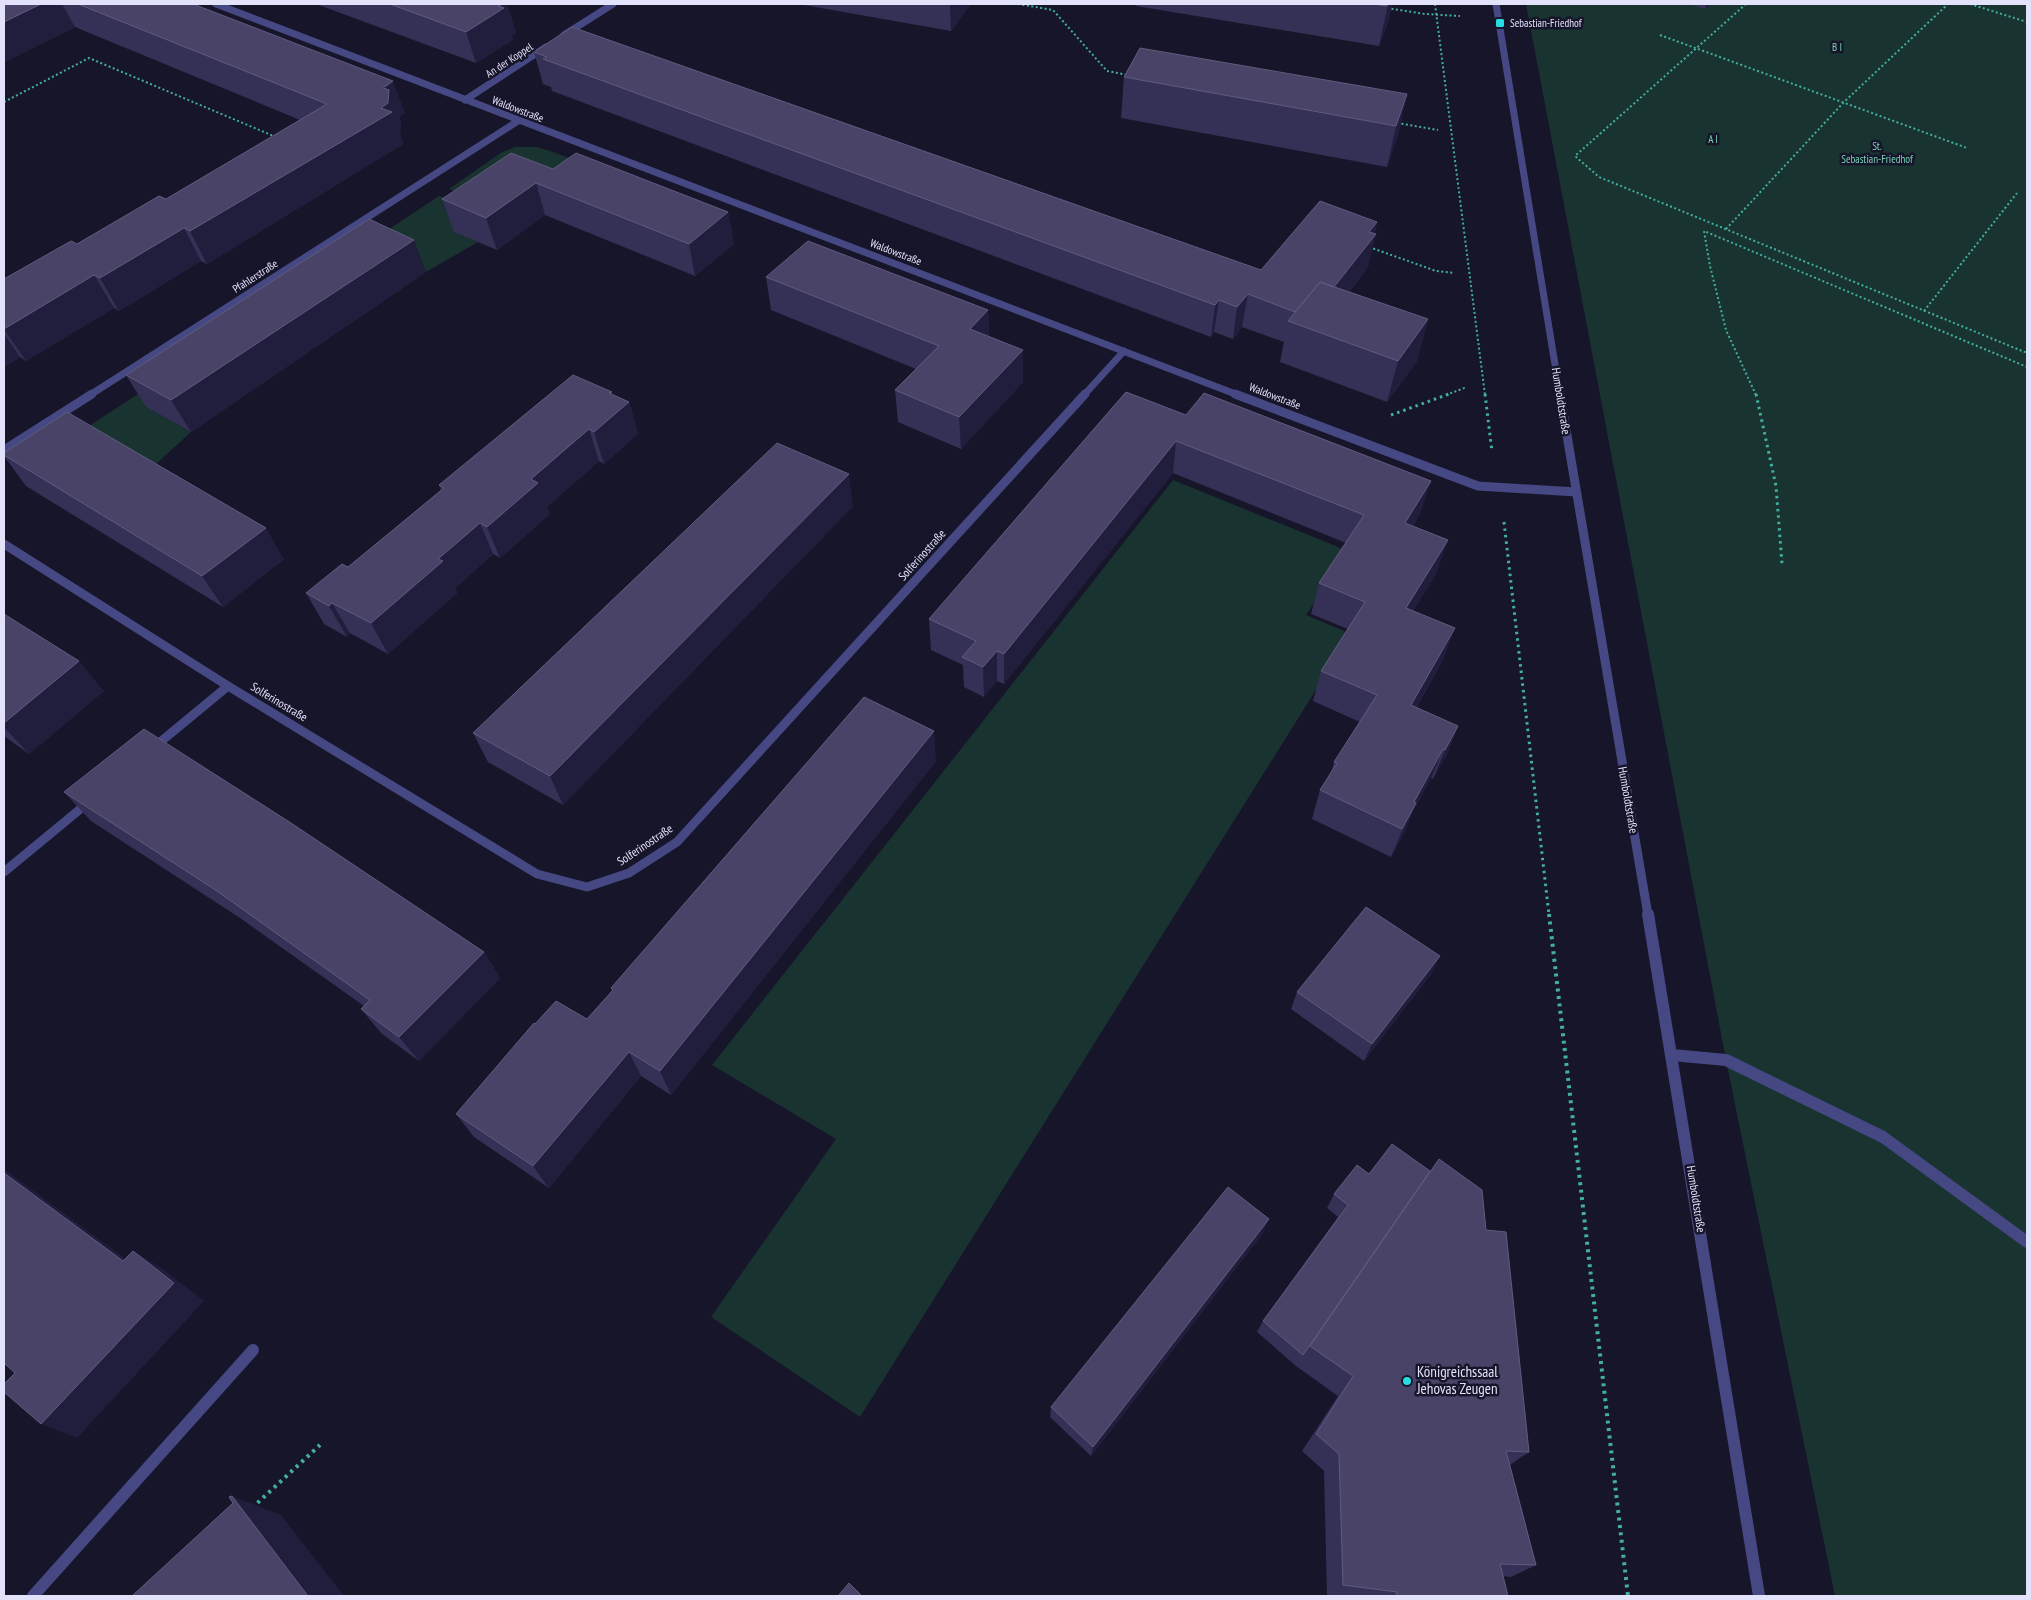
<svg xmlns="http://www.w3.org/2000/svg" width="2031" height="1600" font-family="'PT Sans Narrow',sans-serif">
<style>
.green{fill:#193331}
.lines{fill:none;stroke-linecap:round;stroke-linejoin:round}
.path-far2{stroke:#42afa1;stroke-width:2;stroke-dasharray:2 2.5;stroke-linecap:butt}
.path-far1{stroke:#42afa1;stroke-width:3;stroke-dasharray:2.5 4;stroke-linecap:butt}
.path{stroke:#42afa1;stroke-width:4;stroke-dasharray:3 4.5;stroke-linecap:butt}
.service-far1{stroke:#464883;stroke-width:9}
.service{stroke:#464883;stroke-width:12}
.minor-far1{stroke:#464883;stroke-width:7}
.minor{stroke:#464883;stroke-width:9}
.tertiary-far2{stroke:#464883;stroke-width:7}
.tertiary-far1{stroke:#464883;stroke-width:9}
.tertiary{stroke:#464883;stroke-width:12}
.wall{fill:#353055}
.shaded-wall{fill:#211d3d}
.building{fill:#484367;stroke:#605c7e}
.poi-dot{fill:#27dde2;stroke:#17152a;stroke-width:2}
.labels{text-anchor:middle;stroke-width:5;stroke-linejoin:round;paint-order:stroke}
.far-poi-label{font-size:11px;fill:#e3e2fb;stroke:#17152a;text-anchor:start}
.far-park-label{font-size:11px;fill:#76d3b5;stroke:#17152a}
.far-street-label{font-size:11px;fill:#e3e2fb;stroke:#17152a}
.street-label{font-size:12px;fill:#e3e2fb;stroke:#17152a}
.near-poi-label{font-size:15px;fill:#e3e2fb;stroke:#17152a;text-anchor:start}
</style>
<rect width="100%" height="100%" fill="#17152a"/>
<path class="green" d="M1526,4H2027V1596H1835L1726,1060Z
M515,147H536L550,151L637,183L492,205L449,189L502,152Z
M439,196L482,212L455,232L478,242L426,272L383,252L329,269Z
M170,373L146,407L191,432L156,464L89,426Z
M1173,480L1348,551L1306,615L1351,634L860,1417L711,1317L836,1139L712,1065Z"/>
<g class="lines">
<path class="path-far2" d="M1018,4L1053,10L1107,71L1128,75
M1435,4L1485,395
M1746,4L1575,156L1599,177L2027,353
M1970,4L2027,22
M1387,8L1425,14L1460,16
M1660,35L1967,148
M4,102L89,58L276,137
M1397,123L1438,130
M1726,229L1844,102L1948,4
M1369,247L1436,271L1454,273
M1924,311L2017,193
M1446,395L1467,387
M1756,395L1726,330L1710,266L1704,231L2027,367"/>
<path class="path-far1" d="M1485,394L1492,452
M1756,394L1776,486L1782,564
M1391,415L1449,394
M1504,522L1549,915"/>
<path class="path" d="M1549,914L1628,1596
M252,1508L320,1445"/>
<path class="service-far1" d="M153,748L228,686
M4,872L90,801"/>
<path class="service" d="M1672,1055L1726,1060L1883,1137L2027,1242
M33,1596L253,1350"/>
<path class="minor-far1" d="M216,4L1238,395
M564,35L613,4
M465,100L546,47
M90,395L518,121
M1084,395L1124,351"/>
<path class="minor" d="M1235,394L1478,486L1576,492
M4,450L92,394
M4,544L228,686L537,874L587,887L629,873L677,842L1085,394"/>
<path class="tertiary-far2" d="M1496,4L1560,395"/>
<path class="tertiary-far1" d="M1560,394L1648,915"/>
<path class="tertiary" d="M1648,914L1759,1596"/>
</g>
<path class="wall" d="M4,4H193L405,113L399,117L401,122L400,134L403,144L207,264L201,261L119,311L114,308L26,361L20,357L4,367V279L77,244L166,199L300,120L75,27L4,62Z
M316,4H507L516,33L512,35L513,40L476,63Z
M798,4H970V5L951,31Z
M1136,4H1392L1389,19L1379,46L1136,6Z
M1688,4H1712L1705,9Z
M534,52L1261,270L1377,222L1368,267L1349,292L1428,319L1417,361L1387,402L1280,362L1284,342L1242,327L1233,339L1214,332L1211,337L552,91L551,87L543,84Z
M1124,77L1407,94L1398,135L1387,167L1121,118Z
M553,169L728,212L734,244L695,276L545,215L497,250L454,232L442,199Z
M426,272L191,432L146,407L126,375Z
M766,277L988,310L989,336L1023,382L961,449L898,422L895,390L916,369L771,310Z
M1126,392L1421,512L1413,526L1437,572L1413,611L1444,658L1416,708L1458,726L1446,756L1433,779L1431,778L1411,815L1405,831L1391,857L1312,819L1320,790L1331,773L1334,762L1360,722L1313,701L1321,671L1348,629L1311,614L1319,583L1346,543L1173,473L1004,684L997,681L984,697L964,687L963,665L931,650L929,619Z
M612,395L629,402L638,434L604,464L599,461L547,507L550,514L500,558L493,554L455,588L457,593L388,654L350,633L347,637L324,624L306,593L348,567L441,490L439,485Z
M4,453L284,559L223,607L26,486L4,456Z
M853,506L563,805L488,762L473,733Z
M4,614L104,691L29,754L4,736Z
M936,761L671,1095L641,1076L549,1188L474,1137L456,1114L535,1024L587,1019L612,991L611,988Z
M64,792L484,952L500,978L419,1061L382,1034L361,1009L364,1006L240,918L91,821Z
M1431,974L1364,1061L1291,1009L1297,992Z
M1369,1174L1486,1230L1529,1452L1510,1465L1536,1565L1511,1577L1503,1576L1508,1596H1327L1324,1471L1302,1451L1338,1396L1296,1366L1257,1332L1263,1321L1338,1217L1327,1208L1334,1194Z
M1263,1233L1091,1456L1050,1417L1051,1407Z"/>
<path class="shaded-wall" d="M41,4H62L75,27L4,62V22Z
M503,4H507L516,33L512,35L513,40L476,63L466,32L498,6Z
M950,4H970V5L951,31Z
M1388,4H1392L1389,19L1379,46Z
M1707,4H1712L1705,9Z
M393,81L405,113L399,117L401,122L400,134L403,144L207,264L190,231L381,108L383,88Z
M1407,94L1398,135L1387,167L1396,126Z
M536,183L545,215L497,250L486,218Z
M728,212L734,244L695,276L689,244Z
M1377,222L1374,236L1376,234L1368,267L1326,321L1333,288L1369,232Z
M184,228L201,261L119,311L100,278Z
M414,240L426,272L191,432L171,400Z
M94,275L114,308L26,361L4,329Z
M1248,294L1242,327L1233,339L1237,307Z
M1219,300L1214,332L1211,337L1215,305Z
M988,310L989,343L970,329Z
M1428,319L1417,361L1387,402L1398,361Z
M4,334L20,357L4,367Z
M1023,350V382L961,449L959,417Z
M612,392L617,412L629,402L638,434L604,464L594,432L609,393Z
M589,429L599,461L547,507L550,514L500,558L487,527L531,479Z
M1176,441L1173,473L1004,684V654Z
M849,474L853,506L563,805L550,776Z
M1431,481L1421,512L1395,555L1405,523Z
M480,523L493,554L455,588L457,593L388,654L371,623L438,559Z
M266,528L284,559L223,607L202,576Z
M1448,540L1437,572L1396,639L1406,608Z
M332,603L350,633L347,637L329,606Z
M1455,628L1444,658L1400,735L1411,705Z
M997,651V681L984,697L983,667Z
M79,661L104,691L29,754L4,727V723Z
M1458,726L1446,756L1433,779L1445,750Z
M934,731L936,761L671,1095L660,1071Z
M1443,749L1431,778L1411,815L1405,831L1391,857L1414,802Z
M484,952L500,978L419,1061L399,1037Z
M1440,956L1431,974L1364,1061L1372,1044Z
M629,1052L641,1076L549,1188L533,1166Z
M4,1169L154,1280L123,1261L4,1173Z
M1269,1219L1263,1233L1091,1456L1093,1447Z
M133,1251L163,1269L204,1301L77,1438L41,1424Z
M232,1496L281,1515L344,1596H308Z"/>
<path class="building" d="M4,4H41L4,22Z
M78,4H193L393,81L383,88L389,90L388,103L381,108L392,112L190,231L184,228L100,278L94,275L4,329V279L71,241L77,244L159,196L166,199L327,104Z
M390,4H503L498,6L504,8L466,32Z
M1373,4H1388L1387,6Z
M572,27L1261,270L1320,201L1377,222L1369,232L1376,234L1334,287L1320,282L1295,312L1248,294L1237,307L1219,300L1215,305L543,59L547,57L534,52Z
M1140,48L1407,94L1396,126L1124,77Z
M511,153L553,169L576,153L728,212L689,244L536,183L486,218L442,199Z
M369,219L414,240L171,400L126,375Z
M808,241L988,310L970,329L1023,350L959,417L895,390L939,346L766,277Z
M1320,282L1428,319L1398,361L1288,321Z
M573,375L612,392L609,393L629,402L594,432L589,429L531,479L538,483L487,527L480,523L438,559L443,561L371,623L332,603L329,606L306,593L342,564L348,567L444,488L439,485Z
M1126,392L1186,415L1204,393L1431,481L1405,523L1448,540L1406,608L1455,628L1411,705L1458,726L1445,750L1443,749L1414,802L1416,803L1402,829L1320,790L1337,763L1334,762L1377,695L1321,671L1365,602L1319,583L1364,515L1176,441L1004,654L997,651L983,667L962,657L976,641L929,619Z
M67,412L266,528L202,576L4,455V453Z
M777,443L849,474L550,776L473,733Z
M4,614L79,661L4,723Z
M864,697L934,731L660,1071L629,1052L533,1166L456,1114L534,1023L535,1024L556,1001L587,1019L613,990L611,988Z
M144,729L291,823L484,952L399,1037L361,1009L370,1000L217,891L64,792Z
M1366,907L1440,956L1372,1044L1297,992Z
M1392,1144L1430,1171L1303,1355L1263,1321L1348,1205L1334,1194L1357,1165L1369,1174Z
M1439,1159L1482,1190L1486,1230L1506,1232L1529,1452L1506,1451L1536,1565L1500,1564L1508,1596H1396L1397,1592L1343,1585L1339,1454L1316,1434L1353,1376L1310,1346Z
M4,1173L123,1261L133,1251L174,1283L41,1424L4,1392V1384L15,1373L4,1363Z
M1228,1187L1269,1219L1093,1447L1051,1407Z
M232,1496L308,1596H132L233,1503L229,1497Z
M849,1583L862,1596H838Z"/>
<g class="poi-dot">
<rect x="1495" y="18" width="10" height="10" rx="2.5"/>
<circle cx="1407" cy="1381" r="5"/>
</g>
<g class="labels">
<g class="far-poi-label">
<text x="1510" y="27">Sebastian-Friedhof</text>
</g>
<g class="far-park-label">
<text x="1837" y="51">B I</text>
<text x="1713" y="143">A I</text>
<text x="1877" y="150">St.<tspan x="1877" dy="13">Sebastian-Friedhof</tspan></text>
</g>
<g class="far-street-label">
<text transform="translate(509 60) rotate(-33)" y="4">An der Koppel</text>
<text transform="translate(518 109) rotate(21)" y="4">Waldowstraße</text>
<text transform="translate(896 252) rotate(21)" y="4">Waldowstraße</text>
<text transform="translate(255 276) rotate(-33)" y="4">Pfahlerstraße</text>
<text transform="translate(1275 396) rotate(21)" y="4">Waldowstraße</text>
</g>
<g class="street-label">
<text transform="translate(1561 401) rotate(81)" y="4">Humboldtstraße</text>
<text transform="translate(922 555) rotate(-48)" y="4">Solferinostraße</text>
<text transform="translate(279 702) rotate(31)" y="4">Solferinostraße</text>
<text transform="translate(1628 800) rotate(80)" y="4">Humboldtstraße</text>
<text transform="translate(645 845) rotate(-34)" y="4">Solferinostraße</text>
<text transform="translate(1696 1199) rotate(81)" y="4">Humboldtstraße</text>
</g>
<g class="near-poi-label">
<text x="1417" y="1377">Königreichssaal<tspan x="1417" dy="17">Jehovas Zeugen</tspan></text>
</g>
</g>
<rect width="2031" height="1600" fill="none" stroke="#e3e2fb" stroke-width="10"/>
</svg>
